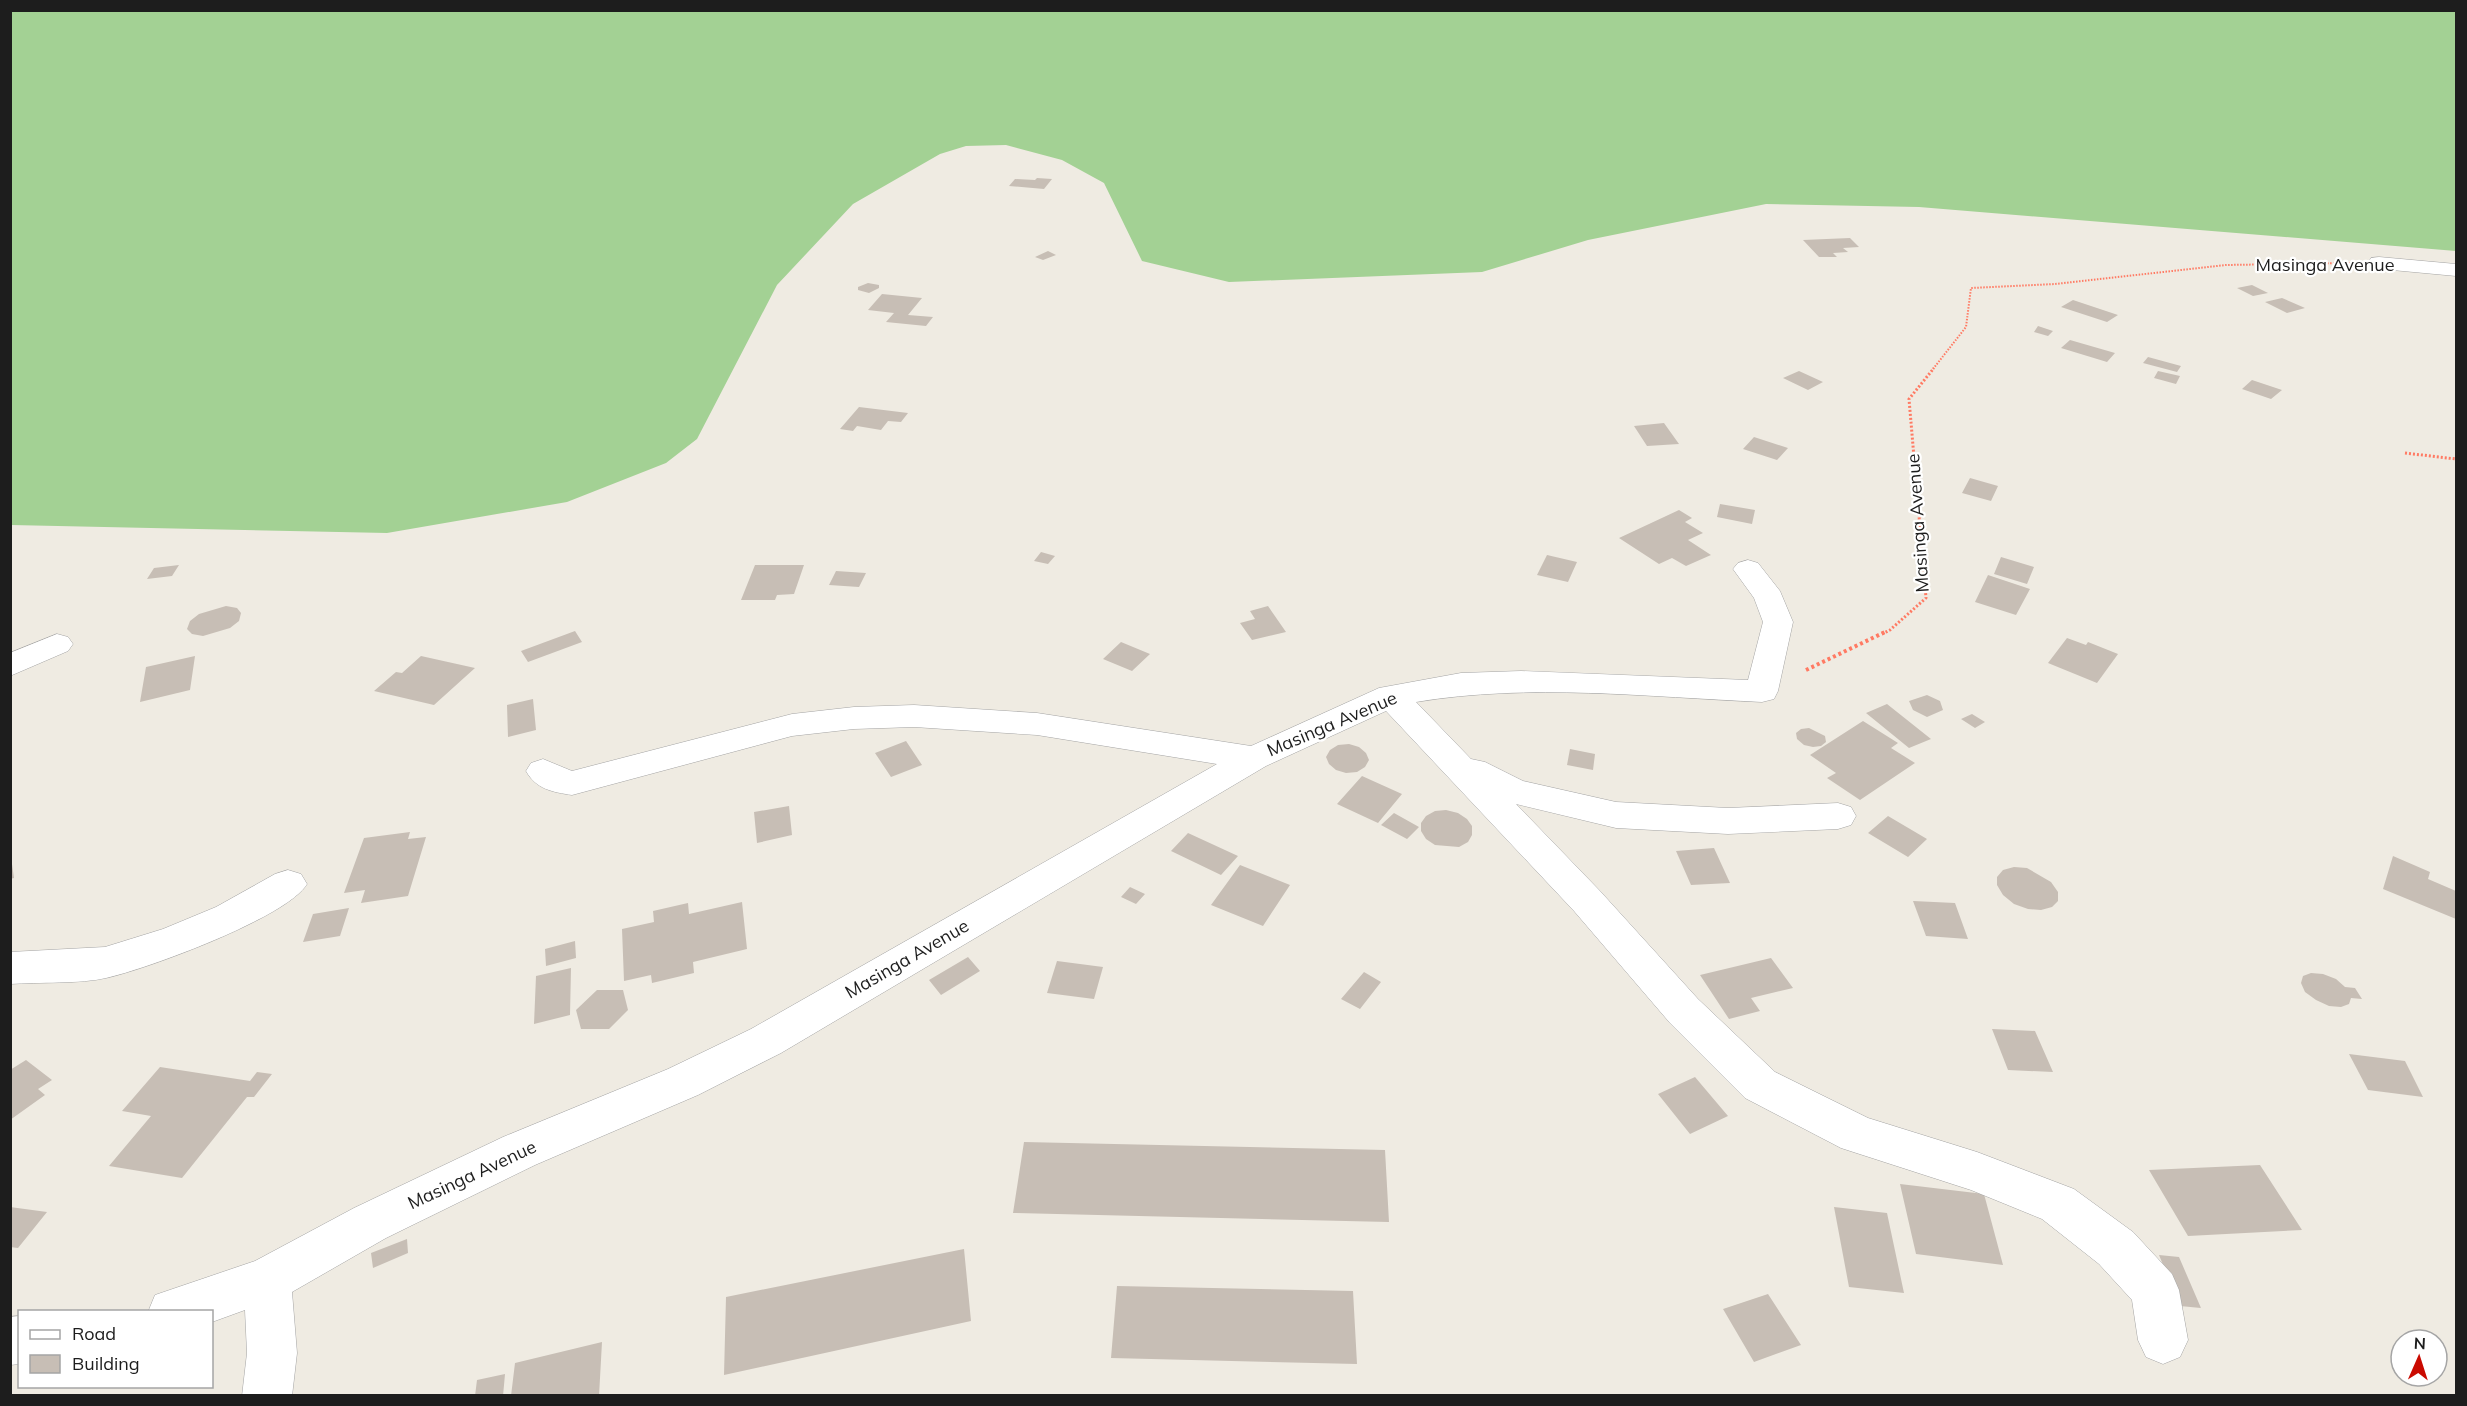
<svg xmlns="http://www.w3.org/2000/svg" width="2467" height="1406" font-family="Mulish,sans-serif">
<style>
.forest{fill:#a3d194}
.building{fill:#c7beb5}
.lines{fill:none;stroke-linecap:round;stroke-linejoin:round}
.minor-casing{stroke:#a4a4a4;stroke-width:1}
.path-far2{stroke:#ff7a63;stroke-width:2;stroke-dasharray:1.5 1.5;stroke-linecap:butt}
.path-far1{stroke:#ff7a63;stroke-width:3;stroke-dasharray:2 2;stroke-linecap:butt}
.path{stroke:#ff7a63;stroke-width:4;stroke-dasharray:3 3;stroke-linecap:butt}
.minor{fill:#fff;fill-rule:evenodd}
.labels{text-anchor:middle;stroke-width:4.5;stroke-linejoin:round;paint-order:stroke}
.street-label{font-size:18px;fill:#1d1d1d;stroke:#fff}
</style>
<rect width="100%" height="100%" fill="#efebe2"/>
<path class="forest" d="M11,10L2456,11V251L1919,207L1766,204L1588,240L1482,272L1229,282L1142,261L1104,183L1062,160L1006,145L966,146L940,154L853,204L777,285L697,439L666,463L567,502L387,533L11,525Z"/>
<path class="building" d="M1037,178L1052,179L1044,189L1009,186L1015,179L1035,180Z
M1850,238L1859,247L1843,248L1848,252L1833,253L1837,257H1819L1803,240Z
M1048,251L1056,255L1043,260L1035,257Z
M868,283L879,285V288L869,293L858,290V287Z
M2252,285L2268,293L2253,296L2237,288Z
M882,294L922,298L908,315L933,317L926,326L886,322L894,313L868,310Z
M2282,298L2305,308L2287,313L2265,302Z
M2073,300L2118,315L2107,322L2061,307Z
M2038,326L2053,331L2048,336L2034,332Z
M2070,340L2115,353L2107,362L2061,348Z
M2148,357L2181,366L2177,372L2143,363Z
M1799,371L1823,382L1808,390L1783,378Z
M2158,371L2180,376L2176,384L2154,378Z
M2252,380L2282,390L2271,399L2242,389Z
M859,407L908,413L901,422L888,421L881,430L857,426L853,431L840,429Z
M1664,423L1679,444L1647,446L1634,426Z
M1754,437L1788,448L1777,460L1743,449Z
M1970,478L1998,486L1991,501L1962,493Z
M1720,504L1755,510L1752,524L1717,517Z
M1679,510L1692,518L1685,522L1703,533L1688,540L1711,555L1686,566L1672,558L1659,564L1619,538Z
M1041,552L1055,556L1048,564L1034,561Z
M1547,555L1577,562L1568,582L1537,575Z
M2001,557L2034,567L2027,584L1994,574Z
M179,565L172,576L147,579L154,568Z
M755,565H804L794,594L777,595L775,600H741Z
M836,571L866,573L859,587L829,585Z
M1988,575L2030,589L2016,615L1975,602Z
M226,606L237,608L241,613L239,621L230,628L203,636L192,634L187,629L190,621L199,614Z
M1268,606L1286,632L1252,640L1240,623L1255,619L1250,611Z
M575,631L582,642L528,662L521,651Z
M2067,638L2086,645L2088,642L2118,654L2097,683L2048,663Z
M1121,642L1150,654L1132,671L1103,659Z
M195,656L190,690L140,702L146,667Z
M421,656L475,668L434,705L374,691L396,672L402,673Z
M1927,695L1940,701L1943,710L1927,717L1913,710L1909,701Z
M533,699L536,730L508,737L507,705Z
M1887,704L1931,739L1909,748L1866,713Z
M1972,714L1985,722L1975,728L1961,719Z
M1863,721L1898,743L1891,748L1915,763L1860,800L1827,778L1836,773L1810,755Z
M1809,728L1825,736L1826,742L1821,746L1813,747L1804,745L1797,739L1796,733L1801,729Z
M906,741L922,765L891,777L875,753Z
M1349,744L1359,747L1366,753L1369,760L1365,767L1357,772L1346,773L1336,770L1329,764L1326,757L1330,750L1338,745Z
M1570,749L1595,754L1593,770L1567,765Z
M1362,776L1402,794L1378,823L1337,804Z
M789,806L792,835L757,843L754,812Z
M1446,810L1458,813L1467,819L1472,826V835L1468,842L1459,847L1435,845L1426,839L1421,831V823L1426,816L1435,811Z
M1394,813L1419,827L1407,839L1381,825Z
M1888,816L1927,839L1908,857L1868,833Z
M410,832L408,839L426,837L408,896L361,903L365,890L344,893L364,838Z
M1188,833L1238,856L1221,875L1171,851Z
M1714,848L1730,883L1691,885L1676,851Z
M10,850L14,878L10,879Z
M2393,856L2430,872L2428,879L2456,891V919L2383,889Z
M1240,865L1290,885L1263,926L1211,905Z
M2014,867L2027,868L2051,882L2058,892V901L2052,907L2041,910L2028,909L2014,904L2003,895L1997,885V877L2003,870Z
M1130,887L1145,894L1136,904L1121,897Z
M1913,901L1955,903L1968,939L1926,936Z
M742,902L747,949L693,962L694,973L652,983L651,975L624,981L622,929L654,922L653,911L688,903L689,914Z
M349,908L340,936L303,942L313,914Z
M575,941L576,958L546,966L545,949Z
M968,957L980,971L941,995L929,980Z
M1771,958L1793,988L1751,998L1760,1011L1729,1019L1700,975Z
M1057,961L1103,967L1094,999L1047,993Z
M571,968L570,1015L534,1024L536,976Z
M1364,972L1381,982L1360,1009L1341,999Z
M2311,973L2323,974L2336,979L2345,987L2355,988L2362,999L2351,998L2349,1004L2341,1007L2329,1006L2316,1000L2305,992L2301,983L2303,976Z
M597,990H623L628,1010L609,1029H581L576,1010Z
M1992,1029L2035,1031L2053,1072L2008,1070Z
M2349,1054L2405,1061L2423,1097L2368,1090Z
M26,1060L52,1080L38,1089L45,1095L10,1120V1070Z
M160,1067L250,1081L257,1072L272,1074L254,1097H247L182,1178L109,1166L151,1116L122,1111Z
M1695,1077L1728,1116L1690,1134L1658,1094Z
M1024,1142L1385,1150L1389,1222L1013,1213Z
M2260,1165L2302,1230L2188,1236L2149,1170Z
M1900,1184L1984,1194L2003,1265L1916,1254Z
M10,1207L47,1212L18,1248L10,1247Z
M1834,1207L1887,1213L1904,1293L1849,1287Z
M407,1239L408,1253L373,1268L371,1253Z
M964,1249L971,1321L724,1375L726,1297Z
M2159,1255L2179,1257L2201,1308L2180,1306Z
M1117,1286L1353,1291L1357,1364L1111,1358Z
M1768,1294L1801,1345L1754,1362L1723,1309Z
M602,1342L599,1396H511L515,1363Z
M505,1374L503,1396H475L477,1380Z"/>
<g class="lines">
<defs>
<path id="minor" d="M2379,257L2456,264V276L2371,268L2368,263L2371,258Z
M1748,560L1758,563L1780,591L1793,622L1778,691L1774,699L1762,702C1647,697 1530,683 1416,702L1471,759L1485,762L1523,781L1616,802L1728,808L1838,803L1851,807L1856,816L1851,825L1838,829L1728,834L1616,828L1516,804L1600,891L1698,999L1775,1072L1868,1118L1977,1152L2074,1189L2133,1232L2172,1274L2179,1290L2188,1340L2180,1357L2163,1364L2146,1357L2138,1340L2132,1300L2099,1264L2042,1219L1971,1190L1841,1148L1745,1098L1670,1023L1574,911L1386,711L1266,766L781,1053L698,1095L535,1165L386,1238L292,1292L297,1353L292,1396H242L247,1353L245,1310L212,1322V1312H148L155,1295L255,1261L354,1208L503,1137L668,1069L751,1029L1217,764L1037,735L914,727L854,729L792,736L572,795C552,792 536,789 526,771L531,763L543,759L572,771L792,714L854,707L914,705L1037,713L1251,746L1379,688L1461,673L1521,671L1748,680L1763,622L1754,598L1733,569L1738,563Z
M57,634L68,637L73,644L68,651L10,676V653Z
M288,870L301,874L307,884C288,917 147,969 106,978C81,984 38,982 10,984V952L105,947L163,929L216,907L275,874Z
M20,1316V1364L10,1365V1317Z"/>
</defs>
<use href="#minor" class="minor-casing"/>
<path class="path-far2" d="M1933,369L1966,327L1971,288L2055,284L2226,265L2351,263"/>
<path class="path-far1" d="M2405,453L2456,459
M1882,634L1890,630L1926,598L1909,399L1934,368"/>
<path class="path" d="M1806,670L1885,632"/>
<use href="#minor" class="minor"/>
</g>
<g class="labels">
<g class="street-label">
<text x="2325" y="271">Masinga Avenue</text>
<text transform="translate(1918 523) rotate(-94)" y="6">Masinga Avenue</text>
<text transform="translate(1332 724) rotate(-23)" y="6">Masinga Avenue</text>
<text transform="translate(907 959) rotate(-30)" y="6">Masinga Avenue</text>
<text transform="translate(472 1175) rotate(-25)" y="6">Masinga Avenue</text>
</g>
</g>
<rect width="2467" height="1406" fill="none" stroke="#1d1d1d" stroke-width="24"/>
<rect x="18" y="1310" width="195" height="78" fill="#ffffff" stroke="#a5a5a5" stroke-width="1.5"/>
<rect x="30" y="1330" width="30" height="9" fill="#ffffff" stroke="#a5a5a5" stroke-width="1.5"/>
<text x="72" y="1340" font-size="18" fill="#1d1d1d">Road</text>
<rect x="30" y="1355" width="30" height="18" fill="#c7beb5" stroke="#a5a5a5" stroke-width="1.5"/>
<text x="72" y="1370" font-size="18" fill="#1d1d1d">Building</text>
<g transform="translate(2419 1358) rotate(3)"><circle r="28" fill="#ffffff" stroke="#a5a5a5" stroke-width="1.5"/>
<path d="M0-4.5L10 22L0 15L-10 22Z" fill="#ca0a00"/>
<text y="-9" font-size="16" font-weight="bold" text-anchor="middle" fill="#1d1d1d">N</text>
</g>
</svg>
